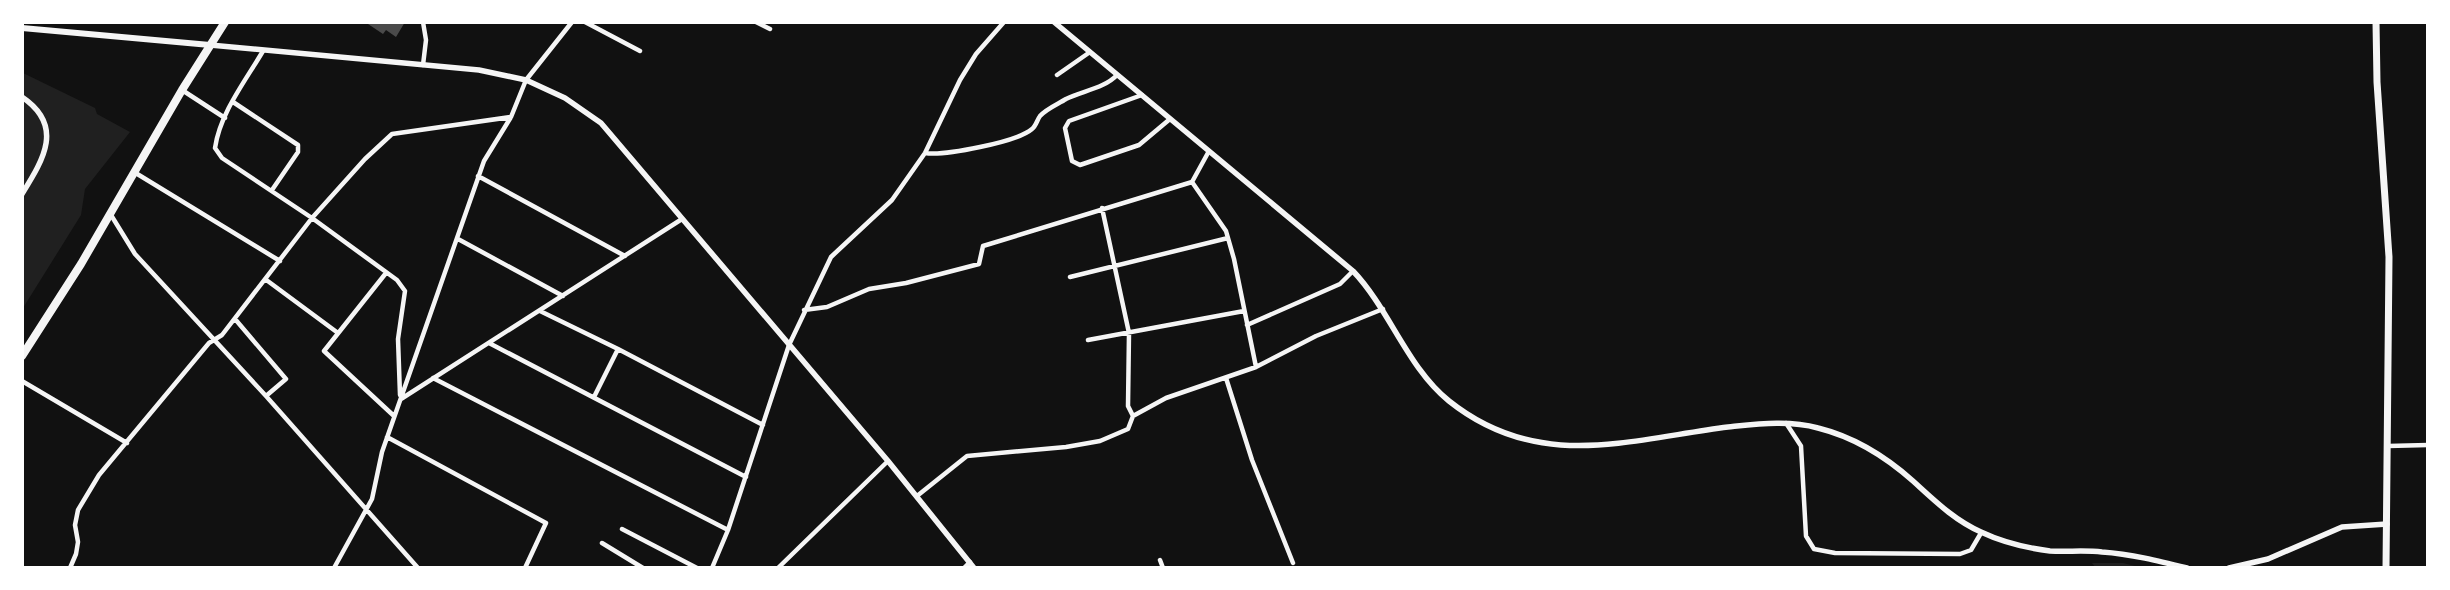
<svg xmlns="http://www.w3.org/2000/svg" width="2450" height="590" font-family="Figtree,sans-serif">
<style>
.green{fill:#202020}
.building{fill:#4a4a4a}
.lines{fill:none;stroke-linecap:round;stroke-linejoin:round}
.minor{stroke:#f5f5f5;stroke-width:4.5}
.tertiary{stroke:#f5f5f5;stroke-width:5.5}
.secondary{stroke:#f5f5f5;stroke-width:6}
.primary{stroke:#f5f5f5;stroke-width:7}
.trunk{stroke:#f5f5f5;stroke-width:8}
</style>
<rect width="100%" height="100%" fill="#111"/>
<path class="green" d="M23,73L95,108L97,114L130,132L85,189L81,215L23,308Z
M2092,563H2123L2139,567H2095Z"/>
<path class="building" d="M365,22H405L396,37L386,30L383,34Z"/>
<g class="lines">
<path class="minor" d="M423,22L426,40L423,65
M585,22L640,51
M756,22L770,29
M263,51C246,80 220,113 215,148L222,158L312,218L397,280L405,291L398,339L400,395
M1057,75L1090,52
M182,90L225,118
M1142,95L1069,121L1065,128L1072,161L1080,165L1139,145L1170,119
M233,102L298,145V152L272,190
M925,153C944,156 1017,142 1032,129C1036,126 1037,120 1040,116C1046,109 1058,104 1066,99C1082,91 1105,88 1117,75
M134,172L280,261
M478,176L625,256
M1192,182L1226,231L1234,259L1256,367
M1102,208L1129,333L1128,406L1133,416
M111,215L135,254L266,396L418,568
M458,239L563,296
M386,273L324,351L394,416
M1070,277L1228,238
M265,279L338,333
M804,310L827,307L869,289L906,283L979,264L983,246L1192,182L1209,151
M540,311L618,349L763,425
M235,319L286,379L266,396
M1247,325L1340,284L1353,271
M1088,340L1244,311
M489,343L746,477
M433,378L728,530
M1226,378L1252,460L1293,563
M22,381L127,443
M594,397L618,349
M401,399L682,219
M1786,423L1801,446L1806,536L1814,549L1835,553L1960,554L1971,550L1981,533
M387,437L546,523L525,568
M2388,446L2428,445
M917,496L967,456L1066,447L1100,441L1128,429L1133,416L1166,398L1256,367L1316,336L1383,309
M622,529L697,568
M602,543L643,568
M1160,560L1163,568
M70,568L76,554L78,542L75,525L78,510L99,475L209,343L222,335L312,218L365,159L392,134L511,117
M334,568L372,499L382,452L484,161L511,117L526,80L572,22
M712,568L728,530L789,345L831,257L892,200L925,153L960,80L976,54L1004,22
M778,568L888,461
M964,568L970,562"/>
<path class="tertiary" d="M1054,22L1353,271C1390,310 1407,367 1449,401C1538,472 1627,440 1728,427C1758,424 1789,420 1818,428C1854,437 1885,456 1913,481C1934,500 1954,520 1981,532C2002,542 2027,548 2050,551C2067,552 2085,550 2102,552C2131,554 2159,561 2187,568
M210,45L479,70L526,80L565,98L601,123L888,461L974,568
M22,97C65,126 43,160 22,194
M2229,568L2268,559L2342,527L2387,524"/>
<path class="secondary" d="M22,28L210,45"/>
<path class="primary" d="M2376,22L2377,82L2389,257L2386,568"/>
<path class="trunk" d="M22,356L81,264L182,90L225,22"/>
</g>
<rect width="2450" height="590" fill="none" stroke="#ffffff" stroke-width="48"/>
</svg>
